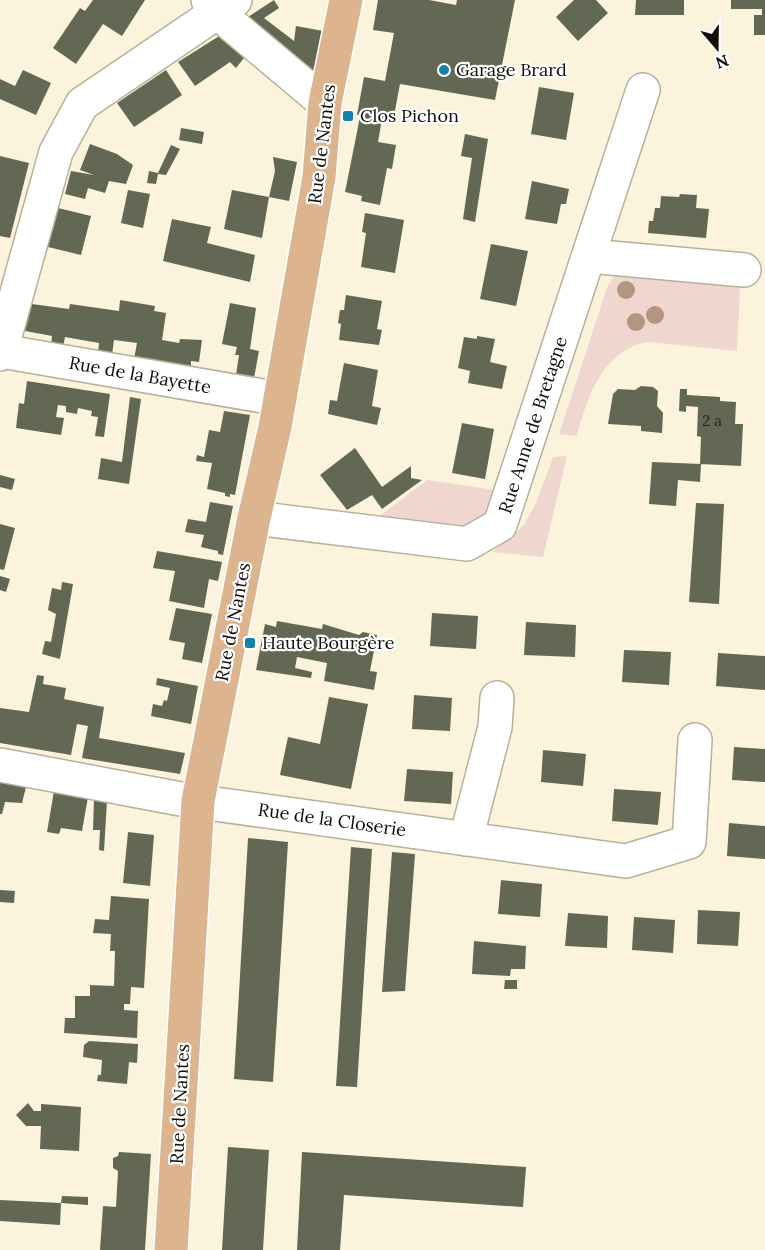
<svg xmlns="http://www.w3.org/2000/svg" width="765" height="1250" font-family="Lora,serif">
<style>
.green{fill:#efd6cf}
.building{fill:#636854}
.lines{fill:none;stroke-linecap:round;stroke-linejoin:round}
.minor-casing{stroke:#b7b09a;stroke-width:36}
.major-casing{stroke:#fff;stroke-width:36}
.minor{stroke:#fff;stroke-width:33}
.major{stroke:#dcb58f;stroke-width:33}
.tree{fill:#b49482}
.poi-dot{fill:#1682aa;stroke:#fff;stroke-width:2}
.labels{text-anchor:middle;stroke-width:4.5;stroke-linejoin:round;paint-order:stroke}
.number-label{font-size:15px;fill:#24241a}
.poi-label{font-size:18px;fill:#0f0d06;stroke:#fff;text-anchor:start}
.street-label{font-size:18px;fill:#0f0d06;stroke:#fff}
</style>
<rect width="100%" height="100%" fill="#fbf3dc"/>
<path class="green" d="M617,273L731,277L740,287L737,351L648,342C603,349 587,398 577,436L559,434L608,285Z
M567,456L543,557L493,552L524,525L536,503L553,457Z
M427,480L502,491L499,503L470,530L368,525Z"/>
<path class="building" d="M93,0H145L122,36L103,24L76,64L53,48L80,8L85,11Z
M274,0L279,8L264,18L294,41L296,26L323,31L315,73L289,67L237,24Z
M378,0H429L456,5L457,0H515L495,100L400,84L393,121L382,119L378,142L396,145L392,169L387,168L380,205L361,201L362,196L345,192L358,127L360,115H357L364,77L385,81L394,33L373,30Z
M574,0H596L608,13L578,41L556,17Z
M636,0H684V15H635Z
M731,0H765V35H754V15H762V9H731Z
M224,33L248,53L236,68L230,62L195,86L178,62Z
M23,70L51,83L36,115L0,99V79L15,86Z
M166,70L182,95L134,127L117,103Z
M539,87L574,93L566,140L531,134Z
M181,128L204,132L202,144L179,140Z
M465,134L488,139L475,222L463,219L472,158L461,156Z
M90,144L117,154L133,165L126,184L109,181L105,193L88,188L85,199L65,194L71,171L94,175L80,170Z
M171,145L180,149L166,175L158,174L156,184L147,183L149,171L158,173Z
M0,156L29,163L10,238L0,236Z
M273,157L297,162L289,201L269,197L262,238L224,229L232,190L269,197L275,171Z
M532,181L569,189L566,204H561L557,224L525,219Z
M128,190L150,194L143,228L121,223Z
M680,194L697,195L696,208L709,209L706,238L648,233L649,221H653L655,208H660L661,196L679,197Z
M58,208L91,216L81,255L48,247Z
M365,213L404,220L395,273L361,267L366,233L362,232Z
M172,219L211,227L207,243L255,255L250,282L163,261Z
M491,244L528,251L516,306L480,299Z
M346,295L382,301L377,329L382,330L379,345L339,340L341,324L338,323L340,310H344Z
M120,300L155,306L154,311L166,313L162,340L179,343L180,339L202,340L199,362L191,361V368L134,359L137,343L114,340L112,355L98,353L99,343L65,337L63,347L51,345L52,336L25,331L32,304L69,309L70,304L119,311Z
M230,303L256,308L250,349L259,351L254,378L236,375L239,355H235L237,347L222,344Z
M477,336L495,339L490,362L507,366L502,389L468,383L470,371L458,368L464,337L477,339Z
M344,363L378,370L372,406L381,408L377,425L328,414L330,400L337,401Z
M27,381L110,394L104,437L95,436L98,417L91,416L92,411L78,408L77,414L66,412V406L58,405L56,417L64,418L61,435L16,428L19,403L24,404Z
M641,386L653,387L658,391L657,406L663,413L662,433L641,431V426L608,424L613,394L618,389L635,390Z
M680,389H687V395L720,397V401L736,402L735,424H743L741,466L700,464L701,437L697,436L698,407L686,406V412L679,411Z
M130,397L141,399L129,484L98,479L101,458L122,462Z
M224,411L250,415L235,495L230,494V497L225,496V493L207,489L212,463L196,461L197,455L204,457L209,430L220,432Z
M462,423L494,429L485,479L452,473Z
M355,448L382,487L411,466V478L422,480L382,509L372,495L347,510L320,475Z
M652,462L701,464L700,482L678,480L676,506L649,504Z
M0,475L15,479L12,490L0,487Z
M210,502L233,506L223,555L218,554V551L201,547L204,535L185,532L188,519L206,522Z
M696,503L724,504L719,604L689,602Z
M0,524L15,528L4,570L0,569Z
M157,551L222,562L218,581L209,579L204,608L169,601L175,571L153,568Z
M0,576L10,579L6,592L0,590Z
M62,582L73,584L60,659L42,654L45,641L51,642L56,614L48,610L52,588L61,590Z
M176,608L212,614L202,663L182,659L185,643L169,640Z
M432,613L478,616L476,649L430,646Z
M277,621L322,629L323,624L359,635L363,632L377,635L370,671L377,672L374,690L324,681L327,663L297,657L295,668L312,672L311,678L256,670L265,624L276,627Z
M526,622L576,625L575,657L524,655Z
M624,650L671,652L669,685L622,682Z
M718,653L765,656V690L716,686Z
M37,675L44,676L43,684L66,688L64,699L104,707L99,738L185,753L180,774L82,758L88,726L77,724L71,755L0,743V708L29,712Z
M157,678L198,686L191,724L151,716L153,704L162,706L164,700L167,701L170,688L156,685Z
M414,695L452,698L450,731L412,729Z
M329,697L368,704L351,789L280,775L288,737L320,744Z
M734,747L765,749V782L732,780Z
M543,750L586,754L583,786L541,782Z
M407,769L453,772L451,804L404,801Z
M0,782L26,787L22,803L5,802L2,814H0Z
M614,789L661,792L658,825L612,821Z
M54,791L88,797L82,831L61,828L59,834L47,832Z
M94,799L107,801L104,851L99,850L100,830H93Z
M729,823L765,826V859L727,856Z
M128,832L154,835L150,886L123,883Z
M248,838L288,842L273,1082L234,1079Z
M351,847L372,849L357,1087L336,1086Z
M392,852L415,854L405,991L382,992Z
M501,880L542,884L540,917L498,914Z
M0,890L15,891L14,903L0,902Z
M111,896L149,899L144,988L131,987L130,1004H124V1010L138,1011L137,1038L64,1033L65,1018H75V996H90V985L114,986L115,951H110L111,934L93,933L95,919L109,920Z
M698,910L740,912L738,946L697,944Z
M568,913L608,916L607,948L565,946Z
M634,917L675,920L673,953L632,950Z
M474,941L526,946L525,969H511L510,976L472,974Z
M505,980H517V989H504Z
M89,1041L138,1044L137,1063L129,1062L127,1084L97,1081L98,1075H101L102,1060L83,1057L84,1045Z
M28,1103L34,1111H41V1104L81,1107L79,1151L40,1149L41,1126H26L16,1115Z
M228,1147L269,1150L263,1250H222Z
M119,1152L151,1154L145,1250H100L103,1206L116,1207L118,1171L113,1168V1158L118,1156Z
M302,1152L526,1167L523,1207L344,1195L340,1250H297Z
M62,1196L88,1197V1205L61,1203Z
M0,1200L61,1203L60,1225L0,1221Z"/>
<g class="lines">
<defs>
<path id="minor" d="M208,0L232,25L325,103
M589,256L744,270
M1,351L280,399
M0,354L56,152L82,104L235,0
M254,518L467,544L500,525L643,90
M0,765L186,800L626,861L689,842L695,740
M466,839L495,727L497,698"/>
<path id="major" d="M171,1250L198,801L254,518L275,427L319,177L325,103L346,0"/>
</defs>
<use href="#minor" class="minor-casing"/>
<use href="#major" class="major-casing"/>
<use href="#minor" class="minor"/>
<use href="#major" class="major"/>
</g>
<g class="tree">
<circle cx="626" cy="290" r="9"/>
<circle cx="655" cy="315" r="9"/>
<circle cx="636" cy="322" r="9"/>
</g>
<g class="poi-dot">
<circle cx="444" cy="70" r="6"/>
<rect x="342" y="110" width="12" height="12" rx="3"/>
<rect x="244" y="637" width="12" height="12" rx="3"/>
</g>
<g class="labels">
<g class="number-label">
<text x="712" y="426">2 a</text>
</g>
<g class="poi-label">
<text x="456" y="76">Garage Brard</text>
<text x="360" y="122">Clos Pichon</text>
<text x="262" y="649">Haute Bourgère</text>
</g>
<g class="street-label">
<text transform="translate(322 144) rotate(-83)" y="6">Rue de Nantes</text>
<text transform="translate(140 375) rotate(10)" y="6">Rue de la Bayette</text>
<text transform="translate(533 425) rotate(-72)" y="6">Rue Anne de Bretagne</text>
<text transform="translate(233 622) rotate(-79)" y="6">Rue de Nantes</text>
<text transform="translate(332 820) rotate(8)" y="6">Rue de la Closerie</text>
<text transform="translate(180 1104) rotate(-87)" y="6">Rue de Nantes</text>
</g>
</g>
<g transform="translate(717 48) rotate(160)" stroke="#ffffff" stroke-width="4.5" paint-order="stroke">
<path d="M0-4.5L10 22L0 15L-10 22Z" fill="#0f0d06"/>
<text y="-9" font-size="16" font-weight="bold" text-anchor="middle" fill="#0f0d06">N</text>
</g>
</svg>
